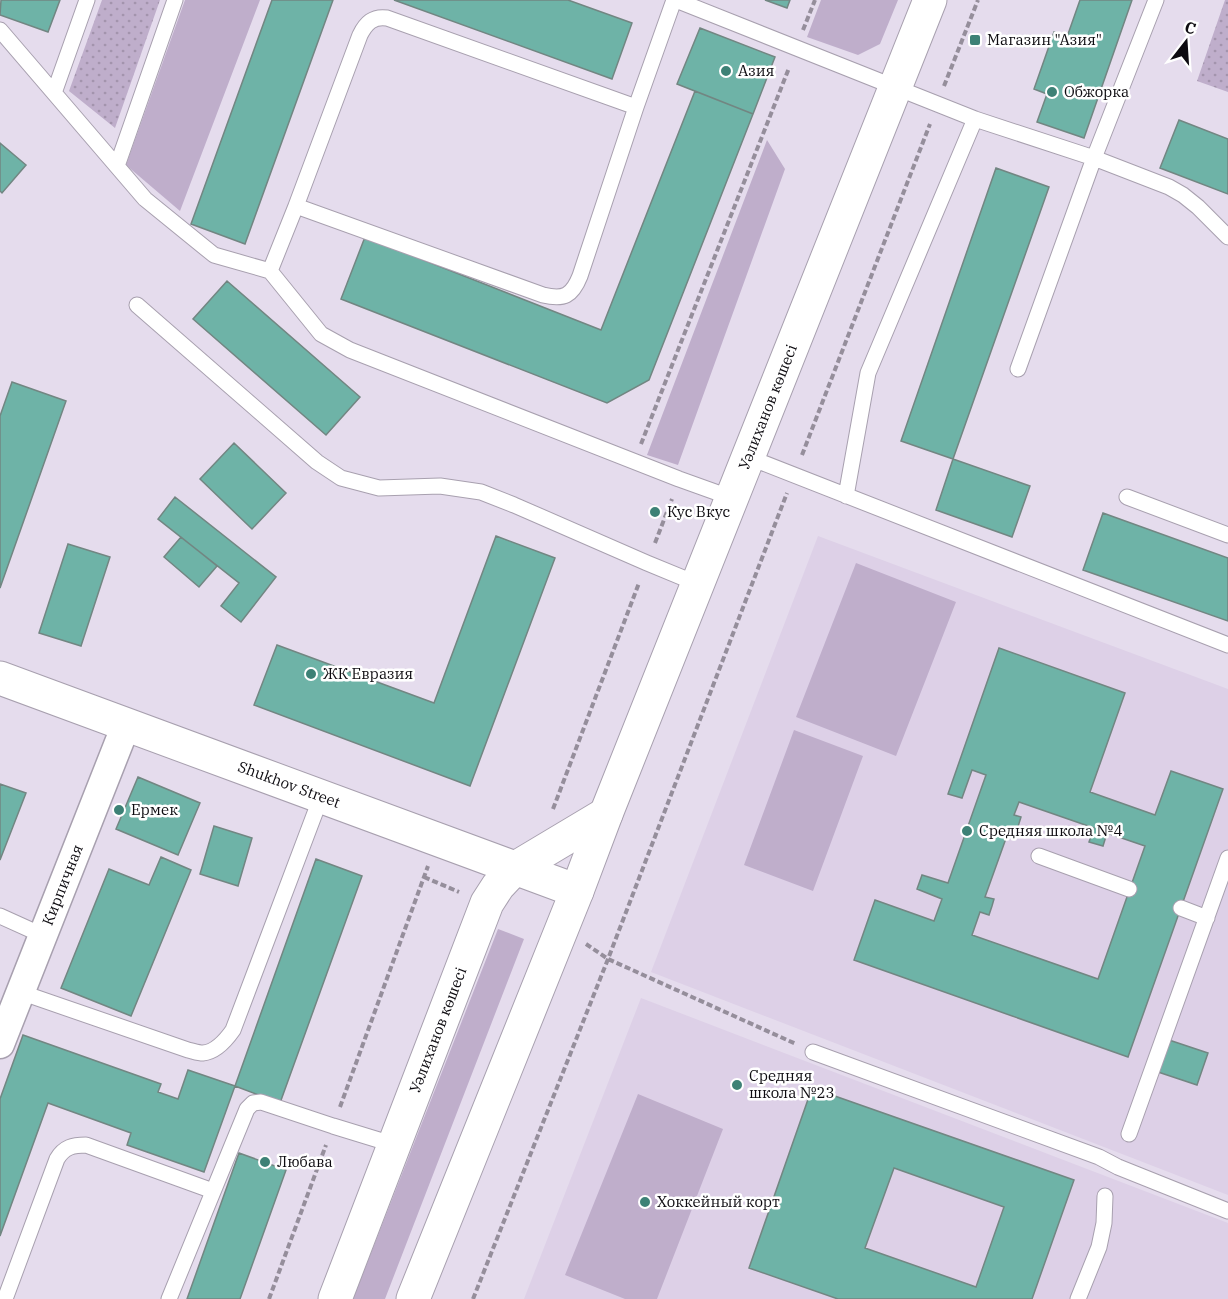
<svg xmlns="http://www.w3.org/2000/svg" width="1228" height="1299" font-family="'IBM Plex Serif',serif">
<style>
.built{fill:#ddd0e7}
.green{fill:#bfaecb}
.park{fill:url(#park-dots)}
.building{fill:#6eb3a7;stroke:#728682;stroke-width:1.5;fill-rule:evenodd}
.lines{fill:none;stroke-linecap:round;stroke-linejoin:round}
.service-casing{stroke:#a8a0af;stroke-width:17}
.minor-casing{stroke:#a8a0af;stroke-width:31}
.tertiary-casing{stroke:#a8a0af;stroke-width:35}
.secondary-casing{stroke:#a8a0af;stroke-width:35}
.path{stroke:#958e9b;stroke-width:4;stroke-dasharray:6 3;stroke-linecap:butt}
.service{stroke:#fff;stroke-width:15}
.minor{stroke:#fff;stroke-width:28}
.tertiary{stroke:#fff;stroke-width:33}
.secondary{stroke:#fff;stroke-width:33}
.poi-dot{fill:#3d8176;stroke:#fff;stroke-width:2}
.labels{text-anchor:middle;stroke-width:5;stroke-linejoin:round;paint-order:stroke}
.poi-label{font-size:15px;fill:#0d0b10;stroke:#fff;text-anchor:start}
.street-label{font-size:15px;fill:#0d0b10;stroke:#fff}
</style>
<defs>
<pattern id="park-dots" width="8" height="8" patternUnits="userSpaceOnUse" patternTransform="scale(1.5)"><rect width="8" height="8" fill="#bfaecb"/><path d="M2 2h.1M6 6h.1" fill="none" stroke="#a394ad" stroke-width="1.8" stroke-linecap="round"/></pattern>
</defs>
<rect width="100%" height="100%" fill="#e5dced"/>
<path class="built" d="M818,536L1228,689V1195L651,972Z
M641,998L1228,1223V1299H524Z"/>
<path class="green" d="M185,0H260L180,211L126,165Z
M821,0H898L880,44L858,55L807,37Z
M767,140L785,169L678,465L647,455Z
M856,563L956,602L896,756L796,717Z
M794,730L863,756L813,891L744,865Z
M498,929L524,939L385,1299H353Z
M638,1094L723,1129L657,1299H625L565,1275Z"/>
<path class="park" d="M102,0H160L115,128L69,91Z
M1225,0H1228V92L1197,81Z"/>
<path class="building" d="M1,0H60L48,32L0,15Z
M272,0H333L245,244L191,224Z
M394,0H568L632,23L612,79Z
M765,0H790L787,8Z
M1080,0H1132L1084,138L1037,122L1047,94L1034,89L1054,32L1067,37Z
M700,28L775,57L753,114L677,84Z
M695,91L753,114L649,380L607,403L341,299L365,237L601,330Z
M1179,120L1228,139V194L1160,168Z
M0,143L26,165L2,193L0,191Z
M996,168L1049,187L953,459L901,441Z
M227,281L360,397L326,435L193,319Z
M12,382L66,401L0,588V416Z
M234,443L286,493L252,529L200,479Z
M953,459L1030,486L1012,537L936,510Z
M175,497L276,577L241,622L221,606L239,583L158,519Z
M1103,513L1228,558V621L1083,570Z
M496,536L555,558L470,786L254,705L277,645L434,703Z
M181,537L217,566L199,587L164,557Z
M68,544L110,557L81,646L39,633Z
M999,648L1125,693L1090,792L1155,815L1171,771L1223,789L1128,1057L854,960L875,900L934,921L942,899L917,889L922,875L948,883L986,775L972,770L962,798L948,794ZM1019,802L1094,828L1089,842L1103,846L1107,833L1145,846L1098,979L972,935L980,912L989,915L992,906L994,899L985,897L1009,830L1016,833L1021,817L1014,815Z
M138,777L200,803L178,855L116,829Z
M0,784L26,793L0,860Z
M214,826L252,838L238,886L200,874Z
M161,857L191,870L131,1016L61,988L109,869L149,885Z
M316,859L362,876L280,1103L235,1086Z
M23,1035L161,1084L158,1092L178,1099L188,1070L235,1086L204,1172L127,1145L131,1133L48,1103L0,1236V1099Z
M1169,1040L1208,1053L1197,1085L1158,1072Z
M812,1088L1074,1180L1032,1299H838L749,1268ZM894,1168L1004,1207L976,1287L865,1248Z
M239,1153L286,1170L240,1299H187Z"/>
<g class="lines">
<defs>
<path id="service" d="M674,0L636,107L580,276C572,296 564,300 543,295L296,206L270,271L321,334L350,350L679,479L732,498
M676,0L975,119L1094,158L1156,0
M0,30L145,199L214,255L270,271
M54,93L87,0
M117,166L175,0
M296,206L360,35C366,23 373,16 387,18L636,107
M137,305L317,462L341,478L379,488L440,486L481,492L514,505L647,563L698,584
M1018,369L1094,158L1169,187L1183,195L1198,207L1228,237
M748,457L1228,645
M846,496L868,373L975,119
M1127,497L1228,535
M1039,856L1129,889
M1181,908L1207,918
M0,916L42,935
M20,992L188,1050C193,1051 198,1053 203,1053C216,1052 226,1040 233,1030L321,797
M813,1052L1099,1157L1118,1167L1228,1211
M1129,1134L1228,858
M5,1299L57,1159C64,1147 73,1145 86,1145L213,1191
M169,1299L247,1109L253,1103L261,1102L333,1126L395,1145
M1078,1299L1099,1247L1104,1223L1105,1196"/>
<g id="minor">
<path id="s1" d="M0,1044L126,725"/>
</g>
<g id="tertiary">
<path id="s2" d="M0,678L577,891"/>
</g>
<g id="secondary">
<path id="s3" d="M335,1299L487,903L498,886L514,869L606,814"/>
<path id="s4" d="M413,1299L577,891L606,814L930,0"/>
</g>
</defs>
<use href="#service" class="service-casing"/>
<use href="#minor" class="minor-casing"/>
<use href="#tertiary" class="tertiary-casing"/>
<use href="#secondary" class="secondary-casing"/>
<path class="path" d="M803,30L815,0
M944,86L978,0
M641,444L789,68
M802,455L930,124
M655,543L672,499
M553,809L639,583
M424,877L459,892
M586,944L608,959L796,1044
M340,1107L428,866
M269,1299L326,1145
M473,1299L608,959L787,493"/>
<use href="#service" class="service"/>
<use href="#minor" class="minor"/>
<use href="#tertiary" class="tertiary"/>
<use href="#secondary" class="secondary"/>
</g>
<g class="poi-dot">
<rect x="969" y="34" width="12" height="12" rx="3"/>
<circle cx="726" cy="71" r="6"/>
<circle cx="1052" cy="92" r="6"/>
<circle cx="655" cy="512" r="6"/>
<circle cx="311" cy="674" r="6"/>
<circle cx="119" cy="810" r="6"/>
<circle cx="967" cy="831" r="6"/>
<circle cx="737" cy="1085" r="6"/>
<circle cx="265" cy="1162" r="6"/>
<circle cx="645" cy="1202" r="6"/>
</g>
<g class="labels">
<g class="poi-label">
<text x="987" y="45">Магазин "Азия"</text>
<text x="738" y="76">Азия</text>
<text x="1064" y="97">Обжорка</text>
<text x="667" y="517">Кус Вкус</text>
<text x="323" y="679">ЖК Евразия</text>
<text x="131" y="815">Ермек</text>
<text x="979" y="836">Средняя школа №4</text>
<text x="749" y="1081">Средняя<tspan x="749" dy="17">школа №23</tspan></text>
<text x="277" y="1167">Любава</text>
<text x="657" y="1207">Хоккейный корт</text>
</g>
<g class="street-label">
<text dy="5" stroke="none"><textPath href="#s4" startOffset="960">Уәлиханов көшесі</textPath></text>
<text dy="5" stroke="none"><textPath href="#s2" startOffset="308">Shukhov Street</textPath></text>
<text dy="5" stroke="none"><textPath href="#s1" startOffset="171">Кирпичная</textPath></text>
<text dy="5" stroke="none"><textPath href="#s3" startOffset="288">Уәлиханов көшесі</textPath></text>
</g>
</g>
<g transform="translate(1186 42) rotate(17)" stroke="#ffffff" stroke-width="4.5" paint-order="stroke">
<path d="M0-4.5L10 22L0 15L-10 22Z" fill="#0d0b10"/>
<text y="-9" font-size="16" font-weight="bold" text-anchor="middle" fill="#0d0b10">С</text>
</g>
</svg>
